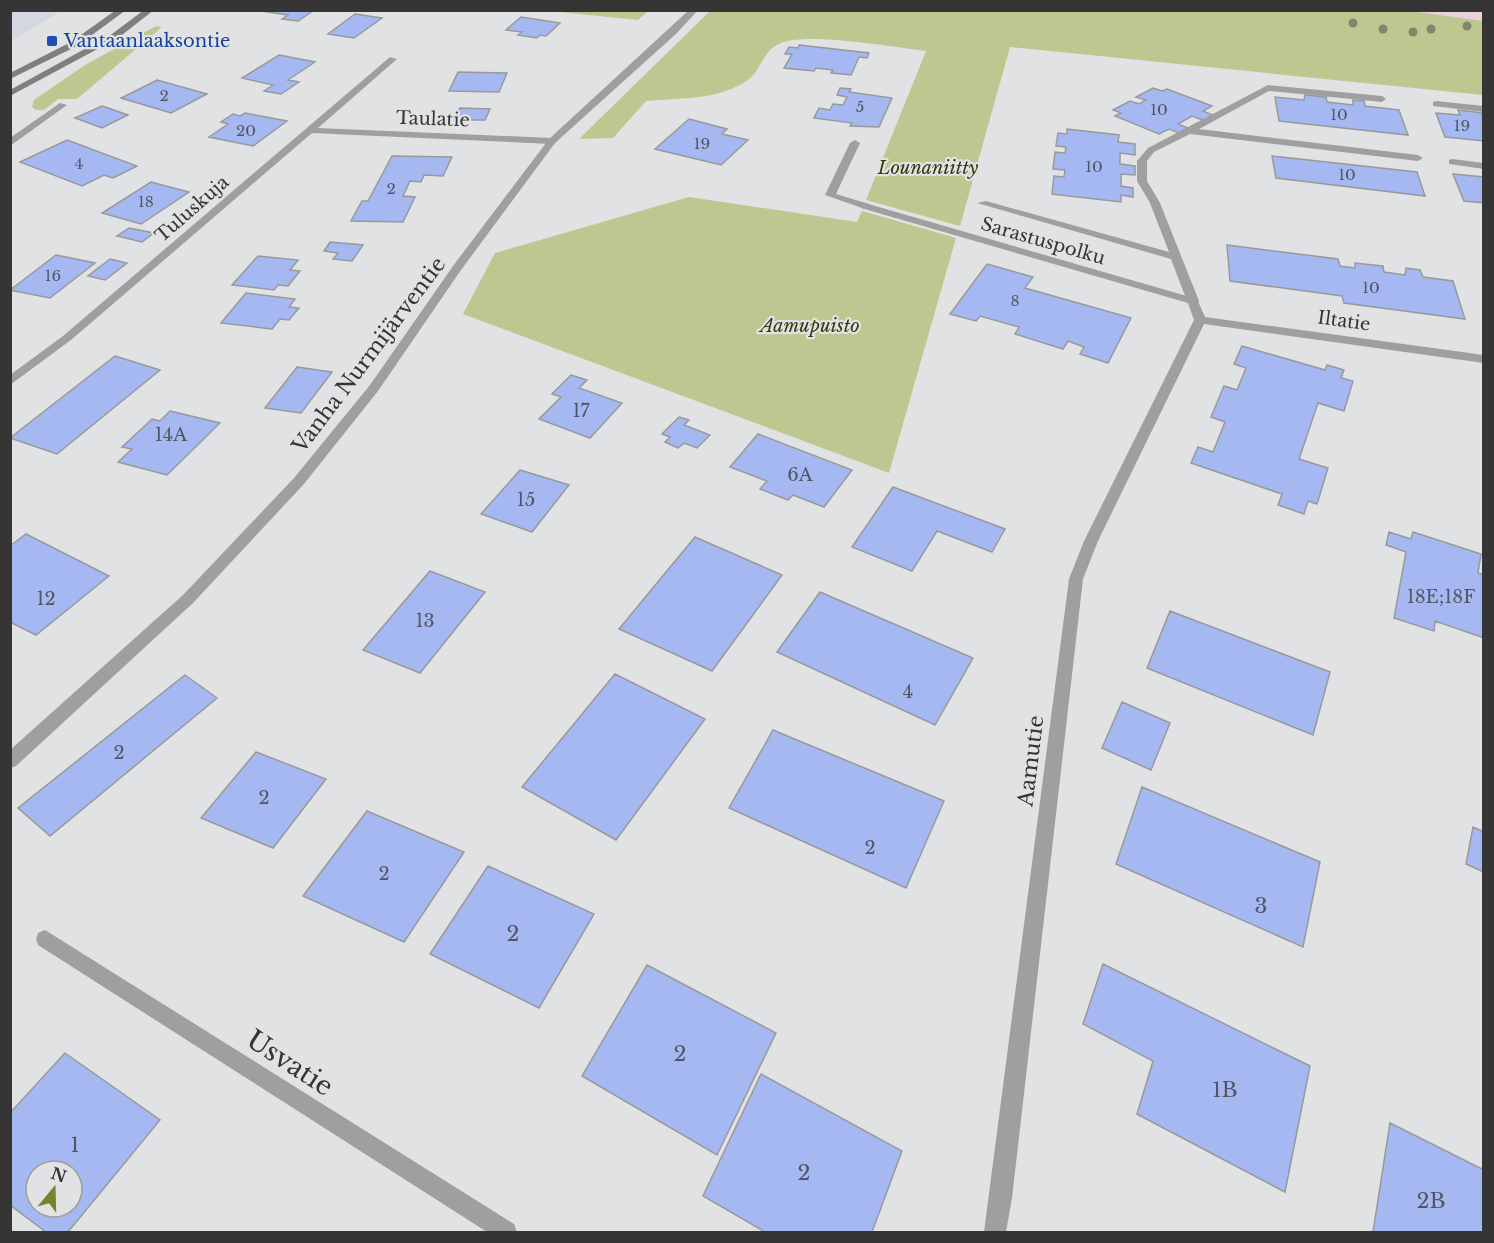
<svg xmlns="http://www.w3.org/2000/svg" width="1494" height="1243" font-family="'Libre Baskerville',serif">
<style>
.built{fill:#d4d7e0}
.industrial{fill:#e9d0d9}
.green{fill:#bcc88f}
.building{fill:#a6b8f1;stroke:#98999b;stroke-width:1.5;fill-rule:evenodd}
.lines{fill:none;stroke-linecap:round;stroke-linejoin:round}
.service{fill:#a09f9f;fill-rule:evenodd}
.minor{fill:#a09f9f;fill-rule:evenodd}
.tertiary{fill:#a09f9f;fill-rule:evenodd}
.secondary{fill:#807f7e;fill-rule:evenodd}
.tree{fill:#81866d}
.transit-dot{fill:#1a4fb4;stroke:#e1e2e4;stroke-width:2}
.labels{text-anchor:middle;stroke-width:4.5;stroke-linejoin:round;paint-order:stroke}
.far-number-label{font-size:15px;fill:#515665}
.far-transit-label{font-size:18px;fill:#164399;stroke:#e1e2e4;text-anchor:start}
.far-street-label{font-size:18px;fill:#353536;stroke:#e1e2e4}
.far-park-label{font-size:18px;font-style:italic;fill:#333b0b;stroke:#e1e2e4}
.number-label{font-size:18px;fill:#515665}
.street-label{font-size:21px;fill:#353536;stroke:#e1e2e4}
.near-number-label{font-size:21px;fill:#515665}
.near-street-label{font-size:26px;fill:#353536;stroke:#e1e2e4}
</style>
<rect width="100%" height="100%" fill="#e1e2e4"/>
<path class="built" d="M11,11H61L11,41Z"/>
<path class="industrial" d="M1333,11H1483V30Z"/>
<path class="green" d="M1402,10L1483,21V95L1010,47L960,226L866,200L926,51C892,47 814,33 784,42C762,48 763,69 748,80C720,100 679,98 646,101L613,138L579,139L710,11Z
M550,11H648L638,20Z
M156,26L162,27L77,99H58L44,110H36L32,107L34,100L85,65Z
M689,197L857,222L862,211L956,238L889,473L463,314L495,253Z"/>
<path class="building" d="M254,10H314L298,21L282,19L288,15Z
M355,14L382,18L354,38L328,34Z
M521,17L560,23L546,36L540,35L537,38L518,35L522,32L506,30Z
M799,45L869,53L867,58L859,57L851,75L831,73L833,70L816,68L814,71L784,68L792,54H785L789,47L798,48Z
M279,55L315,62L288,80L299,82L281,94L264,91L273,85L242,78Z
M458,72L507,73L499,92L449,91Z
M157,80L207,94L171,113L121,98Z
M840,88L851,89L849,92L892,98L879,127L850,126L852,123L814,118L819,108L830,110L833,104L843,105L847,97L837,95Z
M1153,88L1162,91L1167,89L1212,106L1203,111L1215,116L1205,121L1192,116L1178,124L1188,128L1179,133L1169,129L1159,134L1115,116L1121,113L1113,110L1130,101L1139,104L1146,100L1136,97Z
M1305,95L1326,97L1327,102L1353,105V100L1364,101L1365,106L1399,110L1408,135L1279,121L1275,97L1304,100Z
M102,106L128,115L102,128L75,118Z
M460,108L490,109L485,120H454Z
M1458,110L1482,113L1484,141L1445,137L1436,113L1460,115Z
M245,113L287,121L253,146L209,137L228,124L221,122L233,114L240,116Z
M689,119L727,129L722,134L748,140L721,165L655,149Z
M1067,129L1119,135L1118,142L1135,144V155L1120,153V164L1135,166V175L1121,174V186L1133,188V197L1121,195V202L1052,194L1054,176L1064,177L1065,170L1053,169L1055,152L1065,153L1066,147L1056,146L1058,133L1067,134Z
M67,140L137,166L113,178L104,175L82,186L20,162Z
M392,156L452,157L443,176L424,175L421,182L410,181L403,196L415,197L403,222L351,221L362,201H368Z
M1272,156L1417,172L1425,196L1276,178Z
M1453,174L1484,177V203L1464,201Z
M151,182L189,192L141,224L102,213Z
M129,228L154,233L142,242L117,236Z
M330,242L363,245L352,261L333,259L338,253L324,251Z
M1227,245L1338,259L1340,266L1355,268V263L1383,266L1384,272L1405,275L1406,268L1420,270L1423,277L1453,281L1465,319L1344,303L1342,296L1230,281Z
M56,255L95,263L50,298L10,290Z
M258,256L298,260L290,270L300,271L288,286L278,285L274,290L232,285Z
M110,259L127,263L105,280L88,276Z
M987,264L1033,277L1025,288L1131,318L1108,363L1080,354L1084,347L1068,341L1063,349L1015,334L1019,327L980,316L976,321L950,314Z
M246,293L295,299L289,307L299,308L289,320L280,319L272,329L221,323Z
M1242,346L1325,370L1327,365L1344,370L1341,378L1353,381L1344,411L1318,403L1299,459L1328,468L1317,504L1308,501L1304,514L1278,505L1282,494L1191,463L1198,447L1213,452L1225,422L1211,417L1224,386L1237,390L1246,368L1234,364Z
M115,356L160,370L57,454L10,438Z
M297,367L332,372L301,413L265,408Z
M571,375L587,380L579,388L622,403L590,438L539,419L561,397L552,394Z
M170,411L220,423L167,475L118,462L132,449L122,447L152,419L160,421Z
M679,417L689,420L684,425L710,435L697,448L684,443L678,448L665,442L670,437L662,434Z
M758,434L852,470L824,507L793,495L788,500L760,489L767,481L730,467Z
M520,470L569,485L532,532L481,514Z
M893,487L1005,529L992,552L937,531L912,571L852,547Z
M1389,532L1411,539L1413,532L1481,554L1478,573L1484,575V638L1435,621L1434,631L1394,618L1406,552L1386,545Z
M26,534L109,576L36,635L10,622V546Z
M695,537L782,575L712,671L619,629Z
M430,571L485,592L420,673L363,650Z
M820,592L973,658L935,725L777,652Z
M1170,611L1330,672L1313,735L1147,668Z
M615,674L705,719L616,840L522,787Z
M185,675L217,698L50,836L18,808Z
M1122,702L1170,723L1151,770L1102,748Z
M773,730L944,801L906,888L729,808Z
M256,752L326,779L273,848L201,818Z
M1142,787L1320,862L1303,947L1116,864Z
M367,811L464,852L404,942L303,896Z
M1473,827L1484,832V872L1466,864Z
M488,866L594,914L539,1008L430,954Z
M1103,964L1310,1066L1285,1192L1137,1114L1153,1061L1083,1024Z
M647,965L776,1033L717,1155L582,1076Z
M65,1053L160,1120L68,1232H46L10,1205V1113ZM36,1171H72V1207H36Z
M761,1074L902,1151L872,1232H765L703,1196Z
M1390,1123L1484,1170V1232H1373Z"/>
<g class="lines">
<path class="service" d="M1268,85L1382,96L1386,99L1382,102L1269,91L1199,129L1418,155L1423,158L1418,161L1190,134L1154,152L1147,161V181L1160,203L1199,301L1197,303H1189L1187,301L1171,259L977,203L986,201L1169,252L1150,203L1137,181V161L1148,148Z
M1436,101L1484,106V112L1433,106V102Z
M855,140L860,143L836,194L869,204L870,206L865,209L825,195L850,143Z
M1452,159L1484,163V169L1449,164V160Z"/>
<path class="minor" d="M390,57L397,59L318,128L552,138L557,141L552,144L312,133L71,340L10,385V375L63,336Z
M60,103L67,105L10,146V138Z
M865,203L1197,299L1205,317L1484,355V363L1204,324L1098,541L1083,579L1012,1198L1006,1232H984L1069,579L1084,541L1194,320L1188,303L861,208L860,206Z
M45,930L514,1224L517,1232H487L38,945L36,939L38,933Z"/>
<path class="tertiary" d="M689,10H698L677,33L555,143L461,270L378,391L304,484L193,603L16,766L10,768V750L183,595L294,478L370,385L453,266L549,139Z"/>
<path class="secondary" d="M116,10H126L77,46L10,79V73L71,42Z
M144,10H154L118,38L10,96V90L112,34Z"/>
</g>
<g class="tree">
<circle cx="1353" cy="23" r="4.5"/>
<circle cx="1467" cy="26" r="4.5"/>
<circle cx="1383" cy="29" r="4.5"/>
<circle cx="1431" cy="29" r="4.5"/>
<circle cx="1413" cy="32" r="4.5"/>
</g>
<rect class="transit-dot" x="46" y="35" width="12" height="12" rx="3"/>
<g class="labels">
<g class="far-number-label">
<text x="164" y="101">2</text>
<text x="860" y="112">5</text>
<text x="1159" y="115">10</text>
<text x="1339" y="120">10</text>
<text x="1462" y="131">19</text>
<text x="246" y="136">20</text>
<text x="702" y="149">19</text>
<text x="79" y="169">4</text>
<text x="1094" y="172">10</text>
<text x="1347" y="180">10</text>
<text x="391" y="194">2</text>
<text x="146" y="207">18</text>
<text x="53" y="281">16</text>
<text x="1371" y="293">10</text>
<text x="1015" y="306">8</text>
</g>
<g class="far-transit-label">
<text x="64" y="47">Vantaanlaaksontie</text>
</g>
<g class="far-street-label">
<text transform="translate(433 119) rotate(2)" y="6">Taulatie</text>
<text transform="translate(192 209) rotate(-41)" y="6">Tuluskuja</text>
<text transform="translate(1043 241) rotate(16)" y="6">Sarastuspolku</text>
<text transform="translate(1344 321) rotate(8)" y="6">Iltatie</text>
</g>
<g class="far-park-label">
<text x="928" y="174">Lounaniitty</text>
<text x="810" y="332">Aamupuisto</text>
</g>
<g class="number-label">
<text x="581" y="417">17</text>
<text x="171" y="441">14A</text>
<text x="800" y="481">6A</text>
<text x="526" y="506">15</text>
<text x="1441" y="603">18E;18F</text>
<text x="46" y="605">12</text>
<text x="425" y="627">13</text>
<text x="908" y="698">4</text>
<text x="119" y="759">2</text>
<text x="264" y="804">2</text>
<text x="870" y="854">2</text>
<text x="384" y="880">2</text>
</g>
<g class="street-label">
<text transform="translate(369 355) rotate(-53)" y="7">Vanha Nurmijärventie</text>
<text transform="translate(1031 761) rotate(-83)" y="7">Aamutie</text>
</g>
<g class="near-number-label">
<text x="1261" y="913">3</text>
<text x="513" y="941">2</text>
<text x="680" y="1061">2</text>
<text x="1225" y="1097">1B</text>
<text x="75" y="1152">1</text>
<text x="804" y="1180">2</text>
<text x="1431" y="1208">2B</text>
</g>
<g class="near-street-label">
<text transform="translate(290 1063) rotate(33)" y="9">Usvatie</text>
</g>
</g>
<rect width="1494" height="1243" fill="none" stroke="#353536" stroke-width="24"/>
<g transform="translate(54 1189) rotate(19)"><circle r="28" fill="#e1e2e4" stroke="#9c9d9e" stroke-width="1.5"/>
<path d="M0-4.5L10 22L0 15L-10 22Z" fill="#78832f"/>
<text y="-9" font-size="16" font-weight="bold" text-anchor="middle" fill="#353536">N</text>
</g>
</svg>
